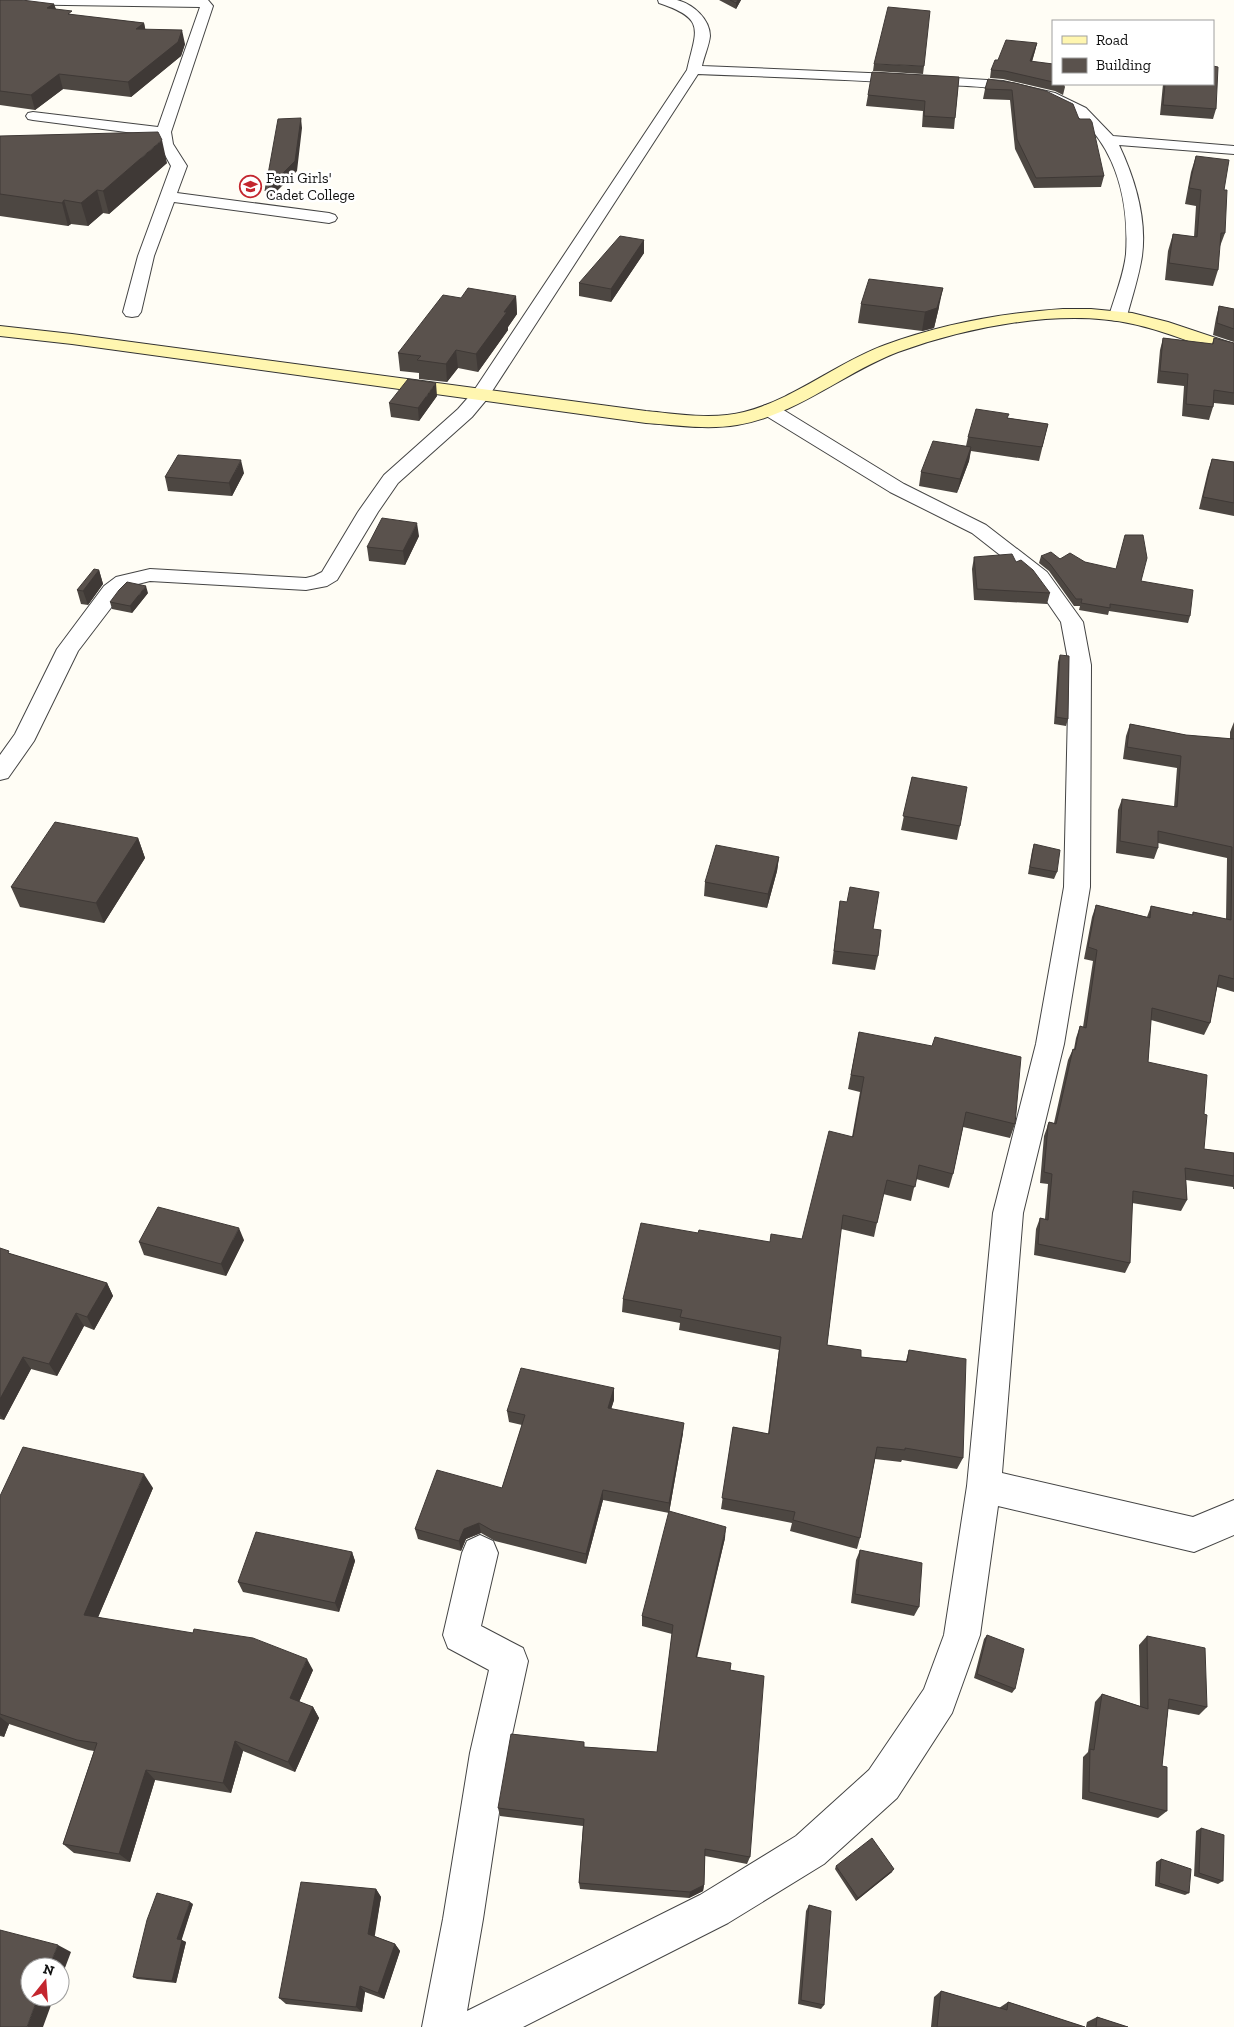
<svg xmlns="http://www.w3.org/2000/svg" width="1234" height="2027" font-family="'Zilla Slab',serif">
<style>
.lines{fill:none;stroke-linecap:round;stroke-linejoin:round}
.street-casing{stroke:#444;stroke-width:2}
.secondary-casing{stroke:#333;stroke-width:2}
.street{fill:#fff;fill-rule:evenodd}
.secondary{fill:#fff6b0;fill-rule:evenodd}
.wall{fill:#4d4742}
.shaded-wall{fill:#3f3936}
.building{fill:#5a524d;stroke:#3f3936}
.labels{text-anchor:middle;stroke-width:5;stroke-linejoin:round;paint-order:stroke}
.far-poi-label{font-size:15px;fill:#111;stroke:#fff;text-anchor:start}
</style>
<rect width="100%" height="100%" fill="#fffdf5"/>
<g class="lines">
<defs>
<path id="street" d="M0,0H208L213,6L171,132L173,144L187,166L177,193L329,213L335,215L337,218L335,221L329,223L174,202L154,256L141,312L138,316L132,317L126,316L123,312L138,256L171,166L159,144L157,136L33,120L28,119L26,116L28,113L33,112L158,127L200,7L0,4Z
M658,0C664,0 671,0 677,0C693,4 710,19 710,36C709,46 704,56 702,66L892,74L1003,81L1055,93L1086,108L1113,136L1234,146V154L1119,145C1135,179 1147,219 1142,256C1139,276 1132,297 1127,316L1124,320L1118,321L1112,320L1109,316C1115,296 1124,274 1126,254C1130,191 1110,121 1045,99C1004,85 960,86 917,84C844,79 771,77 698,74L487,399L472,417L398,483L378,512L337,580L327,586L306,590L150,581L130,586L120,596L78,651L34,741L8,778L0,780V755L15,734L57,649L104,586L116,577L150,569L306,578L314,576L322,572L358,512L384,475L458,409L473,392L687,70C696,30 707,19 659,3Z
M770,404L777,406L904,484L986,525L1047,572L1083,622L1091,665L1090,887L1064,1044L1023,1213L1002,1473L1193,1517L1234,1500V1535L1194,1552L998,1506L980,1635L952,1713L897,1798L824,1864L728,1923L523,2027H422L443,1919L470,1753L489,1670L448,1648L443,1635L462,1553L467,1541L480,1535L493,1541L498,1553L481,1626L523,1648L528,1661L508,1753L483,1919L467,2011L700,1895L796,1836L869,1770L924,1689L944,1635L967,1486L993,1213L1036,1044L1064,887L1069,665L1061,622L1032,580L972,533L890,492L763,414L761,410L763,406Z"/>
<path id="secondary" d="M1063,309H1091L1132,313L1168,322L1234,344V355C1200,347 1167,331 1133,324C1060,308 968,327 898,352C843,373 797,415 737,425C707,430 676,425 646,423L72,344L0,336V326L72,334L646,411C678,414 713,420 744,412C795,399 836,363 885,345C942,324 1002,313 1063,309Z"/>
</defs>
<use href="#street" class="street-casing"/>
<use href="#secondary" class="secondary-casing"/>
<use href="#street" class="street"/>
<use href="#secondary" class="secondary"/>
</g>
<path class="wall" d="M0,0L54,4L56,9L73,15L144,23L145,29L185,44L181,56L131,97L63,89L35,110L0,105Z
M719,0H741L736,9Z
M1037,43L1035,51L1032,62L1053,64V84H1064L1065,87L1063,95L1055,91L1003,79L990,78L991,70L998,60Z
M874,64L924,66L923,74L873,71Z
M959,77L955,118L954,129L922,127L923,111L866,106L868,95Z
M988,79L1079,119L1104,176L1101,187L1034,188L1015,149L1010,100L983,99L985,89Z
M1163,84H1213L1216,109L1213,119L1160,115Z
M0,136L167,163L109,214L103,213L88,226L71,224L68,226L0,216Z
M1196,156L1224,190L1225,233L1219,249L1218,270L1213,286L1165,280L1168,251L1173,234L1194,237L1196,206L1185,204L1191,172Z
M644,240V253L611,302L579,296V283Z
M516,296L517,314L508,327V330L478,372L458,368L447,382L419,379V373L400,371L398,353L461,298Z
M861,304L939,307L934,328L922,331L858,323Z
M1219,306L1234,309V342L1213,335L1216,318Z
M1163,338L1212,344L1214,338L1234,343V405L1214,403L1213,407L1209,420L1182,416L1184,386L1157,383L1160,350Z
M437,396L419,421L391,417L389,403Z
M1008,418L1048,424L1039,461L971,451L969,461L957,493L919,486L921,472L966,446L968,437Z
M1212,459L1234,462V516L1199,509L1208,471Z
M244,473L232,496L168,491L165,477Z
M419,536L405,565L369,561L367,547Z
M1041,556L1085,562L1141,581L1190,616L1188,623L1109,611L1108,615L1079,610L1080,606H1074L1049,571L1039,563Z
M974,557L1016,562L1050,593L1047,604L974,600L972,569Z
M99,570L103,584L88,605L81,604L77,590Z
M148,593L132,613L112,609L110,602Z
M1060,655L1068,719L1066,726L1054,724L1058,662Z
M1234,722V992L1217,987L1210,1023L1204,1035L1151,1020L1148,1062L1204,1114V1149L1234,1153V1189H1233V1187L1186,1180L1187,1200L1181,1211L1132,1203L1130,1263L1125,1273L1034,1255L1036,1229L1040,1218L1045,1219L1048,1184L1040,1183L1044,1136L1049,1122L1054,1123L1068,1060L1073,1049H1074L1076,1038L1080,1026L1083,1027L1093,961L1084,959L1092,917L1096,905L1147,917L1151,906L1192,915L1193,912L1226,919L1227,858L1158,843V848L1154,859L1116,853L1118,810L1122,799L1174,807L1177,768L1123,759L1126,736L1130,724L1186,735L1230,739V732Z
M912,777L960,826L957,840L901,830Z
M138,838L145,858L104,923L20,907L11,887Z
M1034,844L1057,872L1054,879L1028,874L1032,851Z
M779,857L777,871L767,908L704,896L705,882Z
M840,901L873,929L878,956L875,970L832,964Z
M859,1032L1015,1124L1010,1138L963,1127L953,1174L949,1188L916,1179L911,1201L883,1194L874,1237L841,1229L827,1345L861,1357L906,1361L909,1350L963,1458L957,1469L902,1460L901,1462L875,1459L860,1538L857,1549L790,1531L792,1523L721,1509L733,1427L768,1434L779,1350L679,1330L680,1323L622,1312L623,1299L698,1233L770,1242L802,1239L852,1137L860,1092L848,1089Z
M244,1240L226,1276L144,1255L139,1242Z
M0,1248L11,1254L107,1283L113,1296L94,1330L84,1326L57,1376L31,1369L4,1420L0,1419Z
M614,1388V1400L611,1409L683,1433L669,1513L603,1500L586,1564L495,1541L481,1533L466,1539L461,1551L418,1539L415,1529L502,1488L522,1425L509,1422L507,1411Z
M153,1488L98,1617L313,1670L299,1702L313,1707L319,1718L295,1772L243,1751L231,1793L155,1780L130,1862L74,1853L63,1844L94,1751L88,1750L9,1724L4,1737L0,1736V1496Z
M725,1538L697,1658L730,1670L750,1857L747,1864L705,1856L704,1885L703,1891L689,1898L580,1889L579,1883L583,1826L500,1816L498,1808L584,1742V1747L657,1752L672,1634L642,1626V1616Z
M860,1550L919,1607L914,1616L851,1603L856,1560Z
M352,1552L355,1561L339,1612L243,1592L238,1582Z
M987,1635L1015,1689L1012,1693L974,1678L984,1639Z
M1147,1636L1207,1707L1199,1715L1168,1709L1162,1766L1167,1811L1158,1818L1082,1799L1083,1757L1088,1752L1095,1702L1102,1694L1140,1706L1139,1645Z
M1201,1828L1223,1881L1218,1884L1194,1876L1196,1831Z
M1161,1859L1189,1893L1185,1895L1155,1886L1156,1862Z
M836,1866L892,1872L856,1901L835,1869Z
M376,1889L381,1897L374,1936L395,1944L400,1951L384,1999L365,1992L362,2012L286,2004L279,1998Z
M193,1904L181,1940L186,1942L176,1983L137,1979L133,1977Z
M809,1905L824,2005L821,2009L798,2004L806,1911Z
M941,1991L999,2008L1008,2002L1085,2027H931L934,1997Z
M1097,2017L1128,2027H1086L1087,2022Z"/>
<path class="shaded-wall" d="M738,0H741L736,9V3Z
M54,4L58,18L47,8Z
M144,23L147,37L136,29Z
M182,30L185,44L181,56L131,97L128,82Z
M1037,43L1035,51L1029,70L1030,61Z
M59,74L63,89L35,110L31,95Z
M301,118L302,128L297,171L267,201L265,191Z
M162,140L167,163L109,214L103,191Z
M97,190L103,213L88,226L81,203Z
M64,200L71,224L68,226L62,203Z
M644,240V253L611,302V289Z
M943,288L939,307L934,328L922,331L925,312Z
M516,296L517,314L508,327V330L478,372L476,354L504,312Z
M456,350L458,368L447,382L446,364Z
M436,383L437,396L419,421L418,408Z
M971,447L969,461L957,493L960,479Z
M241,460L244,473L232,496L229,483Z
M417,523L419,536L405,565L403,551Z
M99,570L103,584L88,605L83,591Z
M146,586L148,593L132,613L130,606Z
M138,838L145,858L104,923L96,903Z
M779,857L777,871L767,908L768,894Z
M239,1228L244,1240L226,1276L221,1264Z
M107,1283L113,1296L94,1330L87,1317Z
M76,1313L84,1326L57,1376L49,1364Z
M23,1357L31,1369L4,1420L0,1415V1399Z
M614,1388V1400L608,1419V1408Z
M684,1423L683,1433L669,1513V1503Z
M144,1474L153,1488L94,1627L84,1615Z
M603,1490V1500L586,1564V1554Z
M479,1523L481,1533L466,1539L461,1551L459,1541L464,1529Z
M726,1527L725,1538L694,1667L696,1657Z
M352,1552L355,1561L339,1612L335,1603Z
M307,1659L313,1670L296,1709L290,1698Z
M313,1707L319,1718L295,1772L288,1762Z
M0,1717L9,1724L4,1737L0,1734Z
M235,1741L243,1751L231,1793L223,1783Z
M146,1770L155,1780L130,1862L119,1854Z
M894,1869L892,1872L856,1901L858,1898Z
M704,1885L703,1891L689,1898L690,1892Z
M376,1889L381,1897L374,1941L368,1934Z
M190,1902L193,1904L181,1942L177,1939Z
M182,1940L186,1942L176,1983L172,1981Z
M395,1944L400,1951L384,1999L378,1993Z
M58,1945L71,1952L60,1981V1967H49Z
M360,1986L365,1992L362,2012L356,2007Z
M38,1997H54L43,2027H27Z"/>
<path class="building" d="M0,0H22L54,4L47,8L72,11L68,14L144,23L136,29L182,30L178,42L128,82L59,74L31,95L0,91Z
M730,0H738L736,3Z
M888,7L930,11L924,66L874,64Z
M1006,40L1037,43L1030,61L1053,64V82L1005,71L991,70L995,60H998Z
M1213,66L1218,67L1216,109L1163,105L1165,84H1213Z
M872,72L959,77L955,118L924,116L925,101L868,95Z
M988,79L1015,83L1046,91L1073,104L1079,119H1090L1092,122L1104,176L1036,178L1017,139L1012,90L985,89Z
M301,118L295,161L265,191L278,119Z
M158,132L162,140L103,191L97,190L81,203L64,200L62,203L0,194V136Z
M1196,156L1229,160L1224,190H1227L1225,233H1221L1218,270L1169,263L1173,234L1197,237L1201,190L1189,188Z
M620,236L644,240L611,289L579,283Z
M869,279L943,288L937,308L925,312L861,304Z
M468,288L516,296L504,312H507L476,354L456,350L446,364L417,360L421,356L398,353L443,295L461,298Z
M1219,306L1234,309V329L1217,323Z
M1163,338L1213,344L1214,338L1234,343V393L1214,390L1213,407L1186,404L1188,374L1160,371Z
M408,379L436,383L418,408L389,403Z
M976,409L1009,414L1007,418L1048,424L1042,447L968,437Z
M933,441L971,447L960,479L921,472Z
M178,455L241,460L229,483L165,477Z
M1212,459L1234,462V503L1203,497Z
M382,518L417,523L403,551L367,547Z
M1125,535H1143L1147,558L1141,581L1193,590L1190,616L1110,604V608L1081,603L1082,599H1076L1050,564L1041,556L1051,552L1060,559L1070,553L1085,562L1116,569Z
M1012,554L1016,562L1021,560L1033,570L1050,593L977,589L974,557Z
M94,569L99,570L83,591L77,590Z
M127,582L146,586L130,606L110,602L119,590Z
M1060,655L1069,656V658L1068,719L1056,717Z
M1130,724L1186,735L1234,739V979L1219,975L1210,1023L1152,1008L1148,1062L1207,1075L1204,1114L1207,1115L1204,1149L1234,1153V1176L1185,1168L1187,1200L1133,1191L1130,1263L1038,1244L1040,1218L1048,1220L1052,1174L1044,1172L1048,1125L1049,1122L1056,1124L1073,1049L1075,1050L1080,1026L1086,1028L1097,950L1088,947L1096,905L1150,918L1151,906L1193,915V912L1231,920L1232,847L1158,831V848L1120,841L1122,799L1177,807L1181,756L1127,747Z
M912,777L967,787L960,826L903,816Z
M55,822L138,838L96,903L11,887Z
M1034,844L1060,850L1057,872L1030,867Z
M716,845L779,857L768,894L705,882Z
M850,887L879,892L873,929L881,930L878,956L834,951L840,901L847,902Z
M859,1032L932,1046L935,1037L1021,1057L1015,1124L966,1112L953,1174L919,1165L915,1187L887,1180L877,1223L843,1215L827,1345L861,1350V1357L907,1362L909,1350L966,1359L963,1458L905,1448V1450L877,1447L860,1538L793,1520L795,1512L722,1498L733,1427L769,1434L781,1337L680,1317L682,1310L623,1299L641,1223L698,1233L699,1230L770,1242L771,1234L802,1239L829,1131L853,1137L864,1077L851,1075Z
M158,1207L239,1228L221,1264L139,1242Z
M0,1248L9,1251L8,1253L107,1283L87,1317L76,1313L49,1364L23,1357L0,1399Z
M521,1368L614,1388L608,1408L684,1423L669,1503L603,1490L586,1554L493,1531L479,1523L464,1529L459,1541L415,1529L437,1470L502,1488L525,1415L507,1411Z
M23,1447L144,1474L84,1615L193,1633L194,1629L253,1638L307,1659L290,1698L313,1707L288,1762L235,1741L223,1783L146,1770L119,1854L63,1844L97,1743L77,1740L0,1714V1496Z
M669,1511L726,1527L696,1657L731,1663L730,1670L764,1676L750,1857L705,1849L704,1885L690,1892L579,1883L584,1819L498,1808L511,1734L584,1742V1747L657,1752L673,1625L642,1616Z
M256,1532L352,1552L335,1603L238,1582Z
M860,1550L922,1563L919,1607L855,1594Z
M987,1635L1024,1649L1015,1689L977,1674Z
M1147,1636L1205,1648L1207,1707L1169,1699L1162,1766L1167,1767V1811L1089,1792L1090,1749L1094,1750L1102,1694L1148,1709Z
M1201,1828L1224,1835L1223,1881L1199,1873Z
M872,1838L894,1869L858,1898L836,1866Z
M1161,1859L1191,1869L1189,1893L1159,1883Z
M301,1882L376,1889L368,1934L395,1944L378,1993L360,1986L356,2007L279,1998Z
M157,1893L190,1902L177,1939L182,1940L172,1981L133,1977L147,1920Z
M809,1905L831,1911L824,2005L801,2000Z
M0,1930L58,1945L49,1967H30V1997H38L27,2027H0Z
M941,1991L1007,2010L1008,2002L1085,2027H937Z
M1097,2017L1128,2027H1096Z"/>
<defs>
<symbol id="university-ring" viewBox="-11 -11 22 22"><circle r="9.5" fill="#fff" stroke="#c4262e" stroke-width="1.5"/><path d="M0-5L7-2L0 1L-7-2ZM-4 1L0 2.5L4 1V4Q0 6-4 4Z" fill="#c4262e"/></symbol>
</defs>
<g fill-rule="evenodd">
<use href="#university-ring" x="238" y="174" width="25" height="25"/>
</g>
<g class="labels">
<g class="far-poi-label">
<text x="266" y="183">Feni Girls'<tspan x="266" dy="17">Cadet College</tspan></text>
</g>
</g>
<rect x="1052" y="20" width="162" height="65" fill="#ffffff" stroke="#a0a0a0"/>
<rect x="1062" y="36" width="25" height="8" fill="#fff6b0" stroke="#a0a0a0"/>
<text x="1096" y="45" font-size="15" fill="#111111">Road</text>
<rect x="1062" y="58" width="25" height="15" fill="#5a524d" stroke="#a0a0a0"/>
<text x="1096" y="70" font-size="15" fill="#111111">Building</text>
<g transform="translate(45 1982) rotate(17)"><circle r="24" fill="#ffffff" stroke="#a0a0a0"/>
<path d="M0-4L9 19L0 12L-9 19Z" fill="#c4262e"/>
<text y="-8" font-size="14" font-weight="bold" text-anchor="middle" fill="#111111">N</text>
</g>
</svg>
